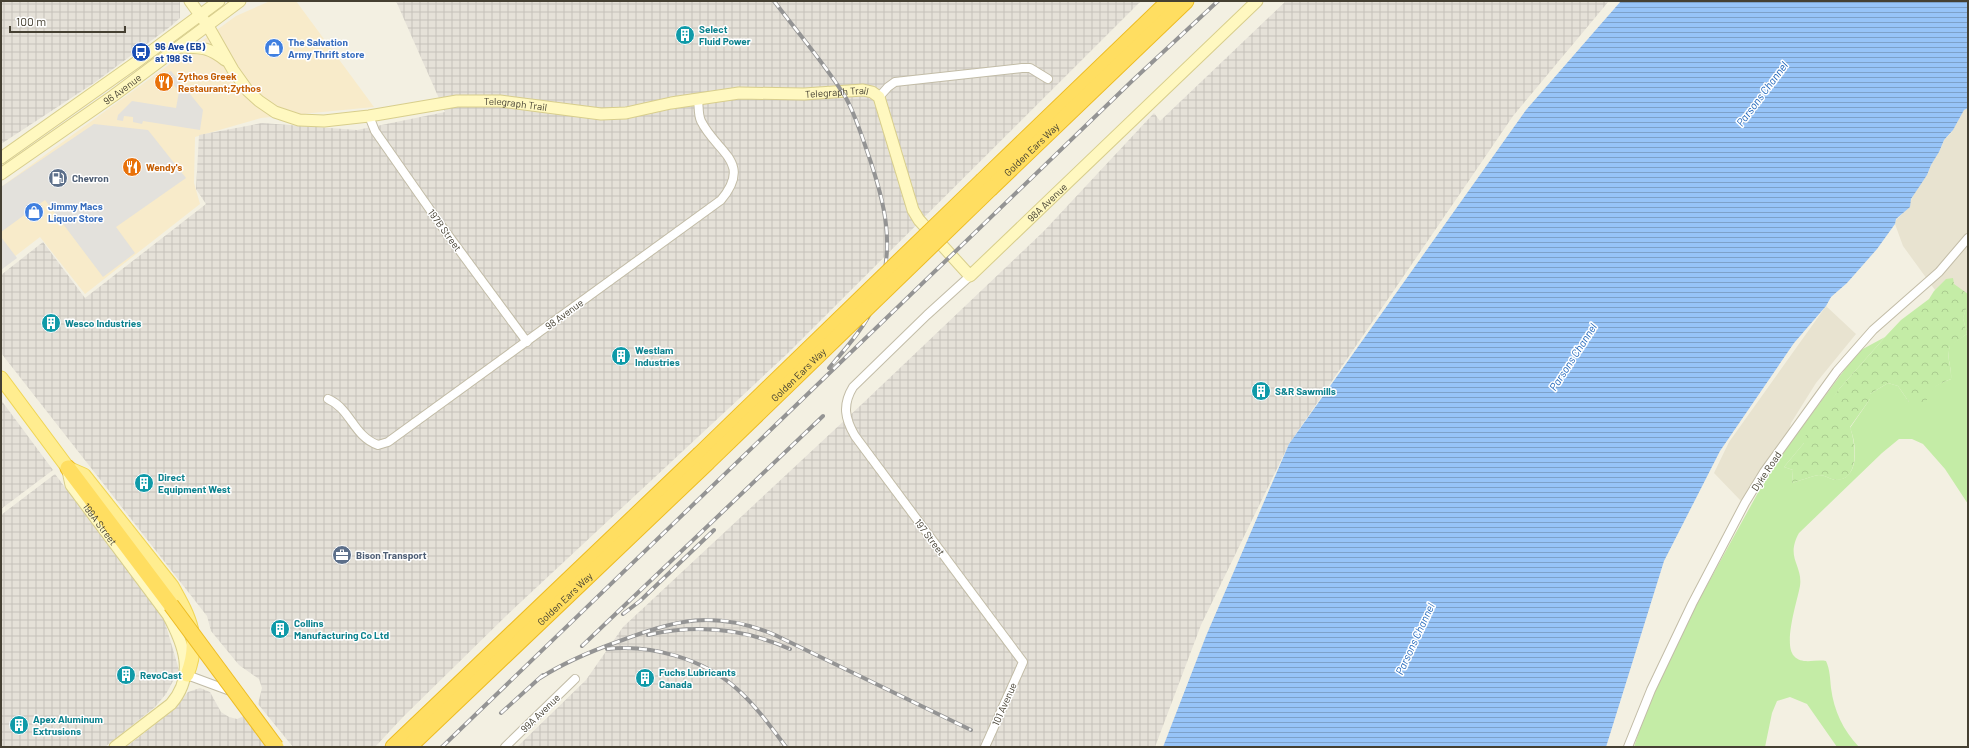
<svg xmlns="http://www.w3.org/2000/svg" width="1969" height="748" font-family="Barlow,sans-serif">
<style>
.residential{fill:#e8e3d0}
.commercial{fill:#f8ebca}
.industrial{fill:url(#industrial-grid)}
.grass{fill:#c4eca6}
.forest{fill:url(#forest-crowns)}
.parking{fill:#e3e1dc}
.water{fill:url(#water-rules)}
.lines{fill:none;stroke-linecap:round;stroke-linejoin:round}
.street-casing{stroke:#c2bca7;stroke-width:10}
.secondary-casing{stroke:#d8ce8c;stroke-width:13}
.primary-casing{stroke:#f0d554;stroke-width:15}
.highway-casing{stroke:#edbc22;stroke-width:17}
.street{stroke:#fff;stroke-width:8}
.secondary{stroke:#fff8c0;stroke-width:11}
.primary{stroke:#ffed8f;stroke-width:13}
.highway{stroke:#ffde61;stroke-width:15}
.rail-casing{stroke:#949494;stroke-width:4}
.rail{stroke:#fff;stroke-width:2.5;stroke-dasharray:8;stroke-linecap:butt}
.highway-bridge-casing{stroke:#edbc22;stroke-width:17;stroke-linecap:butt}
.highway-bridge{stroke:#ffde61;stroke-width:15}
.labels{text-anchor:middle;stroke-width:3;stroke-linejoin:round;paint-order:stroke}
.culture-label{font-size:10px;font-weight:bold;fill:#0d838f;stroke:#fff;text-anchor:start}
.shop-label{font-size:10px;font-weight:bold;fill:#366cbe;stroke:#fff;text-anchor:start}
.transit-label{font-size:10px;font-weight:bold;fill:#164399;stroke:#fff;text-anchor:start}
.food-label{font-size:10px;font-weight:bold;fill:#c56008;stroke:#fff;text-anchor:start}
.street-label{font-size:10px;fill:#454032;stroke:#fff}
.service-label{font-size:10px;font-weight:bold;fill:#4e5e75;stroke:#fff;text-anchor:start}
.water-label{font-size:11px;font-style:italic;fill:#2167bb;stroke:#fff}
</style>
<defs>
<pattern id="industrial-grid" width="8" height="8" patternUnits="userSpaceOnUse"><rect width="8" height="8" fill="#e5e1d8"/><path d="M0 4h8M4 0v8" fill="none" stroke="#c6c2ba"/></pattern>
<pattern id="forest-crowns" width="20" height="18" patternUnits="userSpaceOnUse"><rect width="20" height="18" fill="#c4eca6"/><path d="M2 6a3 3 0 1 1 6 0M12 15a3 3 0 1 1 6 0" fill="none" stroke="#aacb8f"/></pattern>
<pattern id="water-rules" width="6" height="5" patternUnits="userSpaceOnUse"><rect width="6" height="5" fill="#97c4f8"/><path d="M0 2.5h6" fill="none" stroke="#7da1c9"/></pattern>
</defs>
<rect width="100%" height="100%" fill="#f3f0e2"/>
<path class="residential" d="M1968,108V333L1967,334L1903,246L1895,224L1896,220L1906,210L1916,190L1927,175L1931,165L1939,152L1944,140L1951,133L1964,110Z
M1826,306L1856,334L1816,383L1791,423L1789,431L1758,474L1741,501L1714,473L1729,442Z"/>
<path class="commercial" d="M270,1H296L374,107L261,118L195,137L194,183L200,204L85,294L40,237L1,267V187L236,16Z"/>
<path class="industrial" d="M1,1H180V18L171,26L94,83L1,144Z
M396,1H1141L788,353L507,615L403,717L375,747H293L258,704L262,688L259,679L239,665L211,631L207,616L1,353V275L43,242L85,298L206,204L196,189L199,135L262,123L357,130L445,112Z
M1286,1H1609L1513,116L1289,444L1201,625L1155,747H517L586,680L623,627L861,405L1044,231L1154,113L1160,121Z
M1,400L53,470L1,509Z
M55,474L164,619L179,670L166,694L155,707L105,747H1V515Z
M200,688L210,692L221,712L229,717L237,719L249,714L274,747H126L171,712L188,692Z"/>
<path class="grass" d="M1966,309H1968V504L1945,469L1923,444L1912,439H1899L1882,453L1799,533C1785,558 1803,565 1800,586C1797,602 1783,644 1794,656C1802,665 1815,659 1826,661C1830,670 1830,678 1831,688C1834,711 1843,730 1859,747H1837L1807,704L1790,697L1777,701L1772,713L1765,747H1634L1645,713L1690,616L1760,489L1785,450L1851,361L1861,350L1885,337L1840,388L1804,443L1784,467L1793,470L1792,483C1800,481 1811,476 1819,475C1825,475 1831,480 1837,480C1861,478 1856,441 1850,428L1870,399V394L1888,383L1898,386L1909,402L1939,384L1951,379C1952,365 1946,361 1950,345L1967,334L1963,318Z"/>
<path class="forest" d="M1953,278L1954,284L1968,294V309H1966L1963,318L1967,334L1950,346C1946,361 1952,365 1951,379C1934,386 1931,388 1925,405L1909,402L1898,386L1888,383L1870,394V399L1850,427C1855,441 1861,479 1837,480C1831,480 1825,475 1819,475C1811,476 1800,481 1792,483L1793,470L1784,467L1804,443L1803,439L1840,388L1885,337L1901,320L1929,299L1934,291L1946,279Z"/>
<path class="parking" d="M171,71L203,110L200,130L143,121L142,124L133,122V117L124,116L123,121L117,120L118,115L132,101L176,108L179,92L166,74Z
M94,124L148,130L186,178L116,227L135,253L103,277L45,200L1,232V187Z
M1,237L17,258L1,270Z"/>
<path class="water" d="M1621,1H1968V108L1964,110L1953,130L1944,140L1939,152L1931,165L1927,175L1911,199L1910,207L1896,219L1895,224L1877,249L1847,283L1831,297L1826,306L1794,343L1720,451L1664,561L1606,747H1163L1206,636L1289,444L1526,110Z"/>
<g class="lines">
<defs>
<path id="street" d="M879,97L888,87L895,82L1022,68H1030L1048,79
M369,116L375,131L440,224L527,342
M970,276L927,315L853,387C842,405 845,419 855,436L1023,662L985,747
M328,399C351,409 353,436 378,445L388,442L721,200C753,162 717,153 701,121C698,115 699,106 698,100
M187,675L233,692
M505,747L575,679
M1628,747L1651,690L1692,604L1745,503L1764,472L1837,371L1873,330L1939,272L1968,238"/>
<g id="secondary">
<path id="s1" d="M190,1L208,26L233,70L248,91L259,101L275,112L299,120L324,121L369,116L457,101H500L601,114L626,113L671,103L739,93L804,94L863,90L872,92L879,97L913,210L919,220L970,276L1257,1"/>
<path d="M179,47C201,48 207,46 225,60"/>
<path d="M1,158L138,61L219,1"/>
<path id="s2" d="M1,174L113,96L240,1"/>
<path id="s3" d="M68,471L71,485L168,615C184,645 196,675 171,704L115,747"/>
</g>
<path id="primary" d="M1,378L68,468L84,475L172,586C190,618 201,639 187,675"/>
<g id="highway">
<path d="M983,180L1169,1"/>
<path id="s4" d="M991,188L1186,1"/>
<path d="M68,468L171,605"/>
<path d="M393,747L699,455"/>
<path id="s5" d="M409,747L707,463"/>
</g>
</defs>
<use href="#street" class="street-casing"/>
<use href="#secondary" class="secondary-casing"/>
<use href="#primary" class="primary-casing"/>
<use href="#highway" class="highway-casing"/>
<use href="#street" class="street"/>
<use href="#secondary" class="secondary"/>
<use href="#primary" class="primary"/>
<use href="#highway" class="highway"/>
<defs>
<path id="rail" d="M774,1C798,33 825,64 846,98C855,115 861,133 867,151C885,202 897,249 876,301C866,326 847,347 829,368
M623,614L640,601L714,530
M648,635C696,624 745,629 790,649
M582,646L823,416
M607,649C651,644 704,659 737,689C756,706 771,727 786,747
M540,678C565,662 589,652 617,642C676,620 714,609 775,635L971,730
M501,713L543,675
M442,747L1132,81L1218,1"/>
</defs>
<use href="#rail" class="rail-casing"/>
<use href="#rail" class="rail"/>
<defs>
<g id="highway-bridge">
<path d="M699,455L983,180"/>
<path id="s6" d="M707,463L991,188"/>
<path d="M171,605L276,747"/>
</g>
</defs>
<use href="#highway-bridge" class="highway-bridge-casing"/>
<use href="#highway-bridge" class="highway-bridge"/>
</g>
<defs>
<symbol id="building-disc" viewBox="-11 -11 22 22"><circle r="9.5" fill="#0f9aa8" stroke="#fff"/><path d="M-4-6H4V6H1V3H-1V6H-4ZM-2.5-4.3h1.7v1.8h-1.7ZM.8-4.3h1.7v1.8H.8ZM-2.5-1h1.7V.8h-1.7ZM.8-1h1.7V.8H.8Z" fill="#fff"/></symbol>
<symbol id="shop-disc" viewBox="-11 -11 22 22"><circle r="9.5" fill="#3f7fe0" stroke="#fff"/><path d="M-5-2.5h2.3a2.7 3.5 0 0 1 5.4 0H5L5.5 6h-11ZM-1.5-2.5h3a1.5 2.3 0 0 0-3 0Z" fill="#fff"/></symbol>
<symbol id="bus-disc" viewBox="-11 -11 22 22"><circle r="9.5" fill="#1a4fb4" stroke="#fff"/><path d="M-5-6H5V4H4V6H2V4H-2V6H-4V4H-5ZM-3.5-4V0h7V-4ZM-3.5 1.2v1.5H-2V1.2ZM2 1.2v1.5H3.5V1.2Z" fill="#fff"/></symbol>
<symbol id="restaurant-disc" viewBox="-11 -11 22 22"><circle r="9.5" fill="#e8710a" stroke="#fff"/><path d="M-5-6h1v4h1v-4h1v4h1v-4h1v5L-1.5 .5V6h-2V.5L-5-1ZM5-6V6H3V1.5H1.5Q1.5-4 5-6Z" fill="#fff"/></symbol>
<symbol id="fuel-disc" viewBox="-11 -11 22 22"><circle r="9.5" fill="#5c6f8a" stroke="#fff"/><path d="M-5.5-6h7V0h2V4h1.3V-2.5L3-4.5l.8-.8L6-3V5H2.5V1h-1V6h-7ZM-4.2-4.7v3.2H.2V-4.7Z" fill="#fff"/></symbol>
<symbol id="office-disc" viewBox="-11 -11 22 22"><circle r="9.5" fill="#5c6f8a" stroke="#fff"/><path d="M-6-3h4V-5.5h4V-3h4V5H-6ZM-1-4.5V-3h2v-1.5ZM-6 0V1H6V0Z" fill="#fff"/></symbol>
</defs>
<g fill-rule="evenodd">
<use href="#building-disc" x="674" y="24" width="22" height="22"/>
<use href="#shop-disc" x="263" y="37" width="22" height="22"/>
<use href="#bus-disc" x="130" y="41" width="22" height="22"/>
<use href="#restaurant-disc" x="153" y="71" width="22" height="22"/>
<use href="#restaurant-disc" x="121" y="156" width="22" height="22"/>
<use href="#fuel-disc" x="47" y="167" width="22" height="22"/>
<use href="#shop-disc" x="23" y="201" width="22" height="22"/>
<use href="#building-disc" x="40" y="312" width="22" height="22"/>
<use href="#building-disc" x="610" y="345" width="22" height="22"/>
<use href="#building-disc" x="1250" y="380" width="22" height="22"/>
<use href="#building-disc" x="133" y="472" width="22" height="22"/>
<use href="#office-disc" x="331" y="544" width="22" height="22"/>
<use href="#building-disc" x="269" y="618" width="22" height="22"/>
<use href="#building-disc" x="115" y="664" width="22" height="22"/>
<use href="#building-disc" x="634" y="667" width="22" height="22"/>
<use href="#building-disc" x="8" y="714" width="22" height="22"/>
</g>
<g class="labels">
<g class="culture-label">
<text x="699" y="33">Select<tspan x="699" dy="12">Fluid Power</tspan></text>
<text x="65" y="327">Wesco Industries</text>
<text x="635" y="354">Westlam<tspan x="635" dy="12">Industries</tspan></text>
<text x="1275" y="395">S&amp;R Sawmills</text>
<text x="158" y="481">Direct<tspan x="158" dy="12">Equipment West</tspan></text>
<text x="294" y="627">Collins<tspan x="294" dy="12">Manufacturing Co Ltd</tspan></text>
<text x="659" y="676">Fuchs Lubricants<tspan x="659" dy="12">Canada</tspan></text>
<text x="140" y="679">RevoCast</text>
<text x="33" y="723">Apex Aluminum<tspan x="33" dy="12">Extrusions</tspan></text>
</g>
<g class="shop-label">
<text x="288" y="46">The Salvation<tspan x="288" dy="12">Army Thrift store</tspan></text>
<text x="48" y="210">Jimmy Macs<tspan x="48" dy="12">Liquor Store</tspan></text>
</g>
<g class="transit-label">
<text x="155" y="50">96 Ave (EB)<tspan x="155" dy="12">at 198 St</tspan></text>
</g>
<g class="food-label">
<text x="178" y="80">Zythos Greek<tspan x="178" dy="12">Restaurant;Zythos</tspan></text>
<text x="146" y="171">Wendy's</text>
</g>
<g class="street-label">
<text dy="4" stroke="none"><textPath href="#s2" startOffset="148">96 Avenue</textPath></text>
<text dy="4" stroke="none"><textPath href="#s1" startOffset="709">Telegraph Trail</textPath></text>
<text dy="4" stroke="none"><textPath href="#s1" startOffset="385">Telegraph Trail</textPath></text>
<text dy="4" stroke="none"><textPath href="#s4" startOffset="56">Golden Ears Way</textPath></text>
<text dy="4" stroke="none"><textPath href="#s1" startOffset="1065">98A Avenue</textPath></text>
<text transform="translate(445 230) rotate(54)" y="4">197B Street</text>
<text transform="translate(564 314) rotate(-36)" y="4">98 Avenue</text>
<text dy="4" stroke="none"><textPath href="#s6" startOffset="127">Golden Ears Way</textPath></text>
<text transform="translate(1766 471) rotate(-56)" y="4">Dyke Road</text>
<text dy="4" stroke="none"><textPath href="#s3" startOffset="63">199A Street</textPath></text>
<text transform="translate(930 537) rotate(53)" y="4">197 Street</text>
<text dy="4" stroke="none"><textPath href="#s5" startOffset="215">Golden Ears Way</textPath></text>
<text transform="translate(1004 704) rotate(-66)" y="4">101 Avenue</text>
<text transform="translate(540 713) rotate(-44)" y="4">99A Avenue</text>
</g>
<g class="service-label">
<text x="72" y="182">Chevron</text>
<text x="356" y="559">Bison Transport</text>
</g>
<g class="water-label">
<text transform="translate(1762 94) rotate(-53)" y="4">Parsons Channel</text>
<text transform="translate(1573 357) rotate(-57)" y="4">Parsons Channel</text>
<text transform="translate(1415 639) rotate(-65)" y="4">Parsons Channel</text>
</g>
</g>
<rect width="1969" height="748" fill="none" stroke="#454032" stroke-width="4"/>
<path d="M10 26v6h115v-6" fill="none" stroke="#454032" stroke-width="2"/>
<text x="16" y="26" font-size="12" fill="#454032" stroke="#ffffff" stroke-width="3" paint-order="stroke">100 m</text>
</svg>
